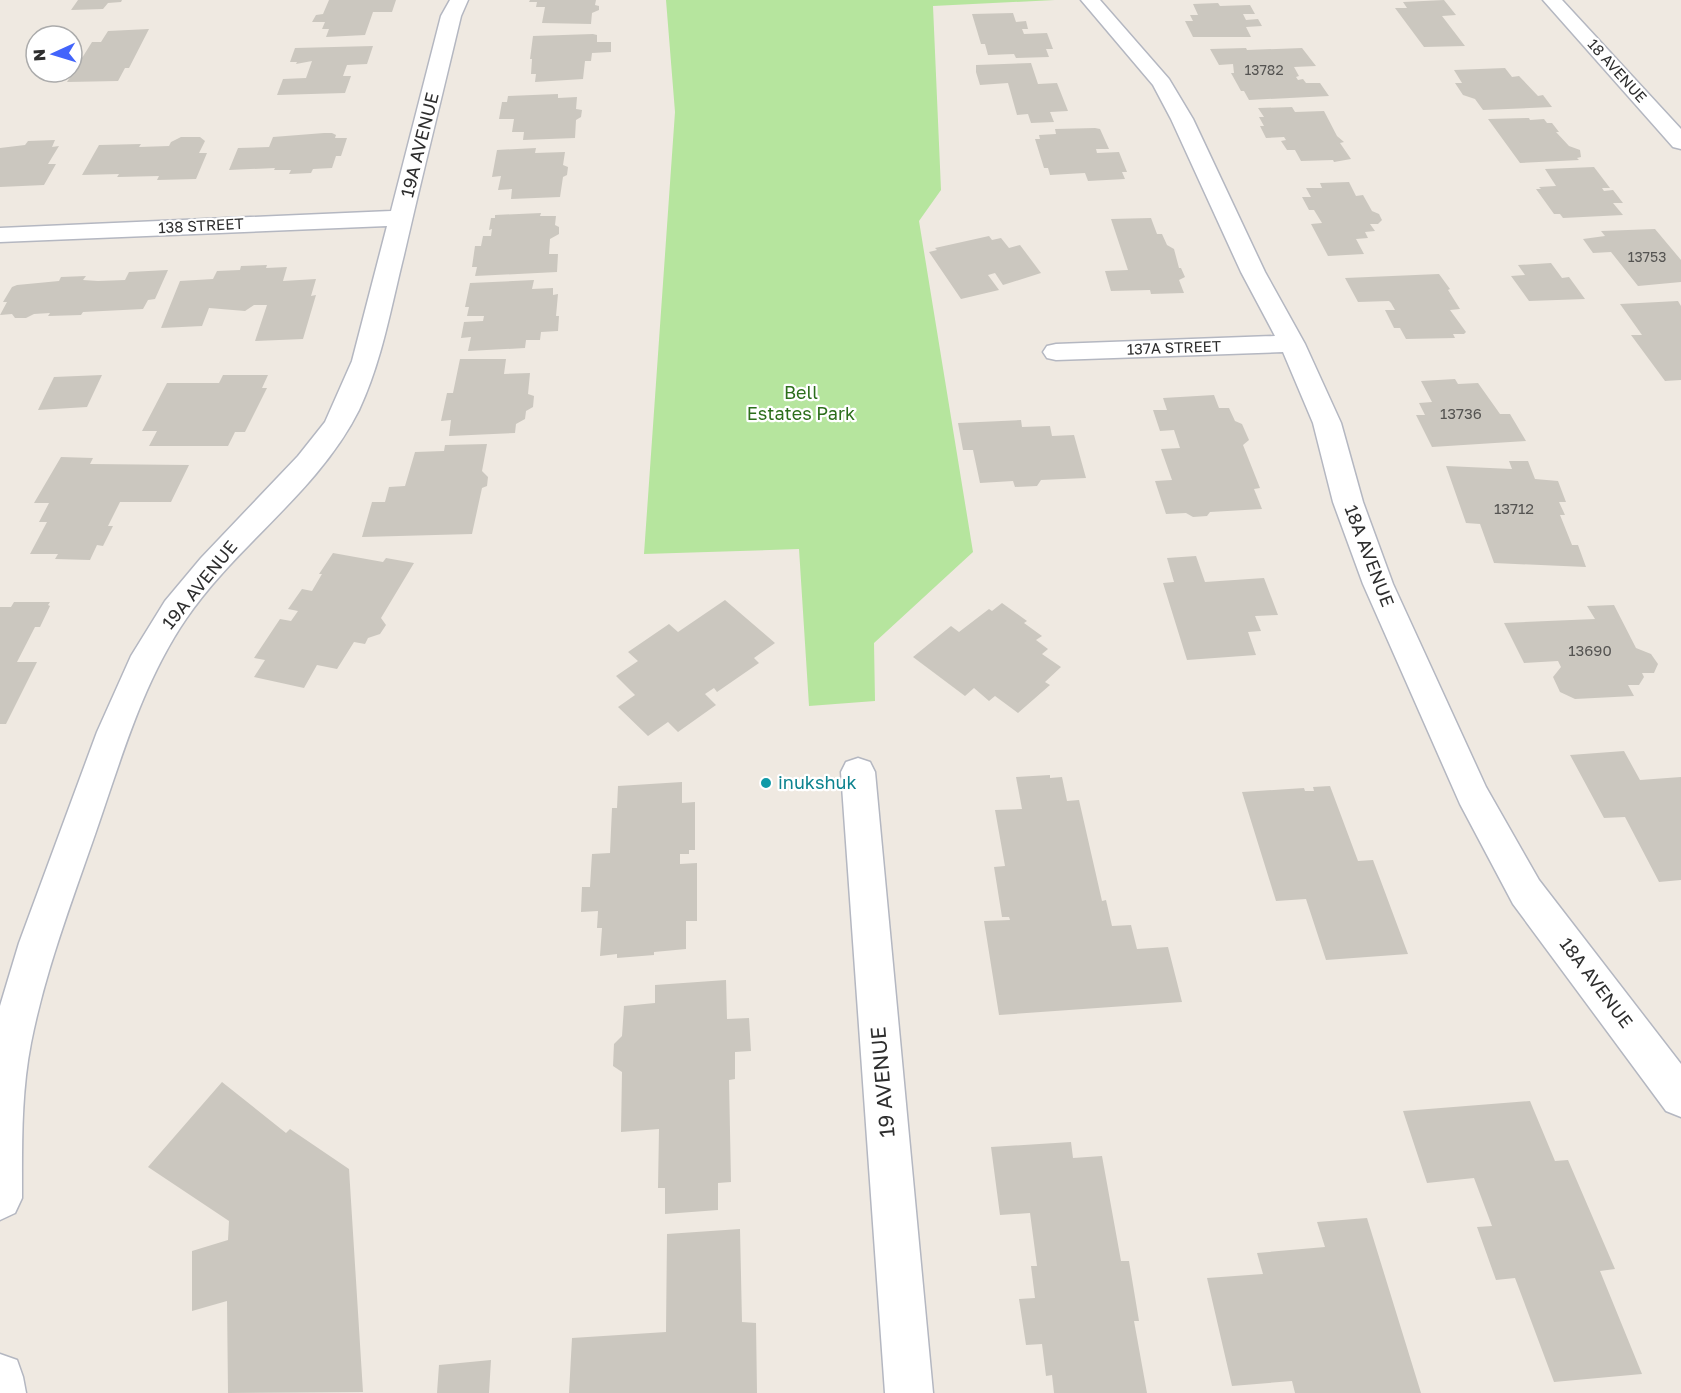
<svg xmlns="http://www.w3.org/2000/svg" width="1681" height="1393" font-family="'Golos Text',sans-serif">
<style>
.green{fill:#b6e59e}
.building{fill:#cbc7bf}
.lines{fill:none;stroke-linecap:round;stroke-linejoin:round}
.minor-casing{stroke:#b4b7c1;stroke-width:3}
.minor{fill:#fff;fill-rule:evenodd}
.culture-dot{fill:#0f9aa8;stroke:#fff;stroke-width:2}
.labels{text-anchor:middle;stroke-width:4.5;stroke-linejoin:round;paint-order:stroke}
.far-number-label{font-size:14px;fill:#555452}
.far-street-label{font-size:15px;fill:#2e2e2e;stroke:#fff}
.number-label{font-size:15px;fill:#555452}
.street-label{font-size:18px;fill:#2e2e2e;stroke:#fff}
.park-label{font-size:18px;fill:#2c6e1b;stroke:#fff}
.culture-label{font-size:18px;fill:#0d838f;stroke:#fff;text-anchor:start}
.near-street-label{font-size:21px;fill:#2e2e2e;stroke:#fff}
</style>
<rect width="100%" height="100%" fill="#efe9e1"/>
<path class="green" d="M666,0H1055L933,6L941,190L919,221L973,552L874,643L875,701L809,706L799,549L644,554L675,112Z"/>
<path class="building" d="M78,0H122L121,2L108,3L103,9L71,10Z
M329,0H396L392,12H373L365,35L326,37L329,29H322L325,22H312L316,15L323,14Z
M530,0H596L595,5L599,6V10L592,13L591,24L542,23L545,7H536L537,2H529Z
M1444,0L1456,15L1442,16L1465,46L1424,47L1395,8H1407L1403,2Z
M1218,3L1220,6L1250,5L1255,14H1243L1246,20L1258,19L1262,26L1246,27L1251,37H1193L1185,21H1193L1190,15H1198L1193,4Z
M1013,13L1016,22L1026,21L1028,29H1022L1024,34L1047,33L1053,49H1046L1049,57L1016,58L1014,54L988,55L985,44H981L972,14Z
M149,29L129,68H125L118,81L67,82L92,42H101L108,31Z
M593,34L597,35V42H611V52L592,53L591,61H585L583,79L535,82L536,74H531L532,59H530L533,36Z
M373,46L367,64L347,65L343,76H351L345,93L277,95L283,79L306,78L312,61L296,64L297,62H290L295,48Z
M1246,48L1247,50L1302,48L1316,66L1294,67L1299,76L1296,77L1298,80L1303,79L1306,83H1320L1329,96L1249,100L1244,91H1241L1231,73H1234L1233,64L1219,65L1210,49Z
M1031,63L1038,84L1057,83L1068,111L1050,112L1054,122L1031,123L1028,114L1017,115L1008,83L980,85L976,72V65Z
M1505,68L1512,77L1519,76L1538,96L1543,95L1552,107L1483,110L1475,99L1463,95L1455,83H1462L1454,70Z
M558,94V98L577,97L576,109L582,110L581,117L576,120L575,138L523,140L524,132H512L514,119H499L502,102H507L508,96Z
M1292,107L1295,112L1324,111L1337,136L1344,142L1340,143L1351,159L1334,162L1333,160L1301,161L1295,150H1287L1281,141L1286,140L1284,137L1266,138L1260,126H1264L1259,117H1264L1258,108Z
M1529,118L1530,120L1544,119L1547,123H1552L1559,132H1556L1569,146L1580,150L1581,157L1577,158L1579,160L1520,163L1488,119Z
M1095,128L1100,129L1109,149H1096L1097,153L1119,152L1127,172H1122L1125,179L1088,181L1085,173L1050,175L1048,168H1044L1035,139H1040L1039,135L1056,134L1055,129Z
M324,133H332L336,135L335,138H347L341,156H336L332,168L313,169L311,173L289,174L291,170H274L275,168L229,170L238,148L269,147L273,137Z
M181,137H200L205,141L199,153H207L196,179L157,180L159,176L117,177L119,174L82,175L99,145L141,144L139,147L169,146L171,142Z
M55,140L52,147L59,146L48,164H56L44,185L0,187V148L25,145L28,141Z
M536,148L535,153L565,152L563,165L568,167L567,175L563,177L560,197L511,199L512,189L498,190L501,176L492,177L497,150Z
M1594,167L1610,188H1602L1604,191L1613,190L1623,203H1613L1623,215L1563,218L1560,214H1554L1536,189H1541L1539,187L1556,186L1545,169Z
M1349,182L1356,196L1363,195L1372,211L1379,214L1382,220L1378,224H1370L1375,231L1365,232L1368,238L1356,239L1364,254L1328,256L1311,224L1322,223L1314,210H1309L1302,197H1311L1306,188H1322L1320,183Z
M541,213L540,216H556L555,225L559,227V234L550,239L549,254H558L557,272L475,276L477,267H472L475,246H481L483,236H491L492,229L489,230L491,218H495V215Z
M1151,218L1157,234H1162L1167,245L1174,249L1179,268H1181L1185,277L1179,280L1184,293L1151,294L1150,290L1111,291L1105,271L1128,270L1111,219Z
M1655,229L1681,260V282L1638,286L1611,252L1593,253L1583,239L1605,236L1601,231Z
M989,236L992,240L1001,238L1009,248L1020,245L1041,273L1003,285L995,273L988,275L999,290L961,299L929,252L937,250L935,248Z
M1551,263L1562,278L1569,277L1585,299L1529,301L1511,276L1525,275L1518,265Z
M267,265L266,268L287,267L283,281L316,279L311,296L316,295L303,339L255,341L267,305H254L245,311L209,308L202,326L161,328L180,281L213,279L217,271L240,270L241,266Z
M168,270L155,299L148,300L143,309L83,312L81,315L48,316L50,313L34,314L26,318H15L12,314L0,315L7,302H3L12,287L17,285L59,281L61,277L86,276L83,280L98,281L125,280L129,272Z
M1439,274L1450,289L1448,290L1460,309L1450,310L1466,332L1464,334H1453L1455,338L1406,339L1400,328H1394L1385,310H1395L1391,303L1389,301L1358,302L1345,278Z
M534,280L532,289L553,288V295L558,294L556,316H559L558,331L541,332L540,340H526L525,348L468,351L471,337L461,338L464,322L483,321L484,316H467L469,307H465L470,283Z
M1678,301L1681,306V380L1665,381L1631,335H1642L1620,304Z
M460,359H506L504,374L530,373L528,394L534,396L533,407L526,411L525,419L516,424L515,433L449,436L451,420L441,421L447,393H453Z
M102,375L87,407L38,410L54,377Z
M223,375H268L262,388H267L245,432H235L228,446H149L157,431H142L167,383H219Z
M1455,379L1458,384L1478,383L1500,414H1510L1526,441L1432,447L1416,415H1425L1419,403L1432,402L1421,381Z
M1214,395L1219,408H1229L1235,421L1242,424L1249,440L1243,445L1260,488L1254,489L1262,509L1210,512L1207,516L1193,517L1186,513L1166,514L1155,481L1172,480L1161,449L1180,448L1174,430L1160,431L1153,410H1167L1163,398Z
M1021,420L1022,427L1050,426L1052,436L1074,435L1086,478L1041,480L1037,486L1015,487L1013,481L980,483L973,450H963L958,423Z
M487,444L482,471L488,477L487,486L482,488L472,534L362,537L372,502H385L389,487L405,486L415,452L444,451L445,445Z
M61,457L93,458L90,464L189,465L171,502H120L108,526H113L103,546L97,545L90,560L55,559L58,554H30L47,522H39L49,503H34Z
M1509,461H1528L1535,479L1558,481L1566,502H1559L1565,515H1560L1572,545H1578L1586,567L1494,563L1480,524L1466,523L1446,466L1512,469Z
M333,553L383,562L386,558L414,563L381,618L386,625L380,634L368,638L365,644L354,642L337,669L317,665L304,688L254,677L265,660L254,658L280,619L291,621L298,611L288,609L302,589L312,591L322,574H319Z
M1196,556L1205,582L1264,578L1278,615L1255,616L1261,631L1248,632L1256,655L1187,660L1163,583L1174,582L1167,558Z
M725,600L775,643L754,658L759,663L717,692L714,688L705,694L716,705L678,732L668,722L648,736L618,707L635,695L616,676L638,661L628,652L669,624L678,632Z
M14,602H50L48,605L50,606L40,627H35L17,662H37L6,724H0V607H11Z
M1002,603L1027,621L1024,623L1042,636L1036,640L1048,649L1042,654L1061,667L1045,682L1050,685L1018,713L995,696L989,701L974,688L965,696L913,657L951,626L959,632L989,609L992,611Z
M1614,605L1636,648L1651,654L1658,664L1654,673H1642L1644,677L1639,685H1628L1634,696L1575,699L1560,692L1553,677L1561,667L1558,661L1524,663L1504,623L1595,619L1587,606Z
M1624,751L1640,780L1681,777V880L1659,882L1625,817L1604,818L1570,755Z
M1050,775V778L1062,777L1067,801L1079,800L1102,901L1106,900L1112,926L1131,925L1137,949L1168,947L1182,1002L999,1015L984,921L1010,920L1009,917H1002L994,867L1005,866L995,810L1022,809L1016,777Z
M682,782V803L695,802V850H689V854H680V864L697,863V921H686V949L654,952V955L617,958V954L600,956L602,928H597L598,911L581,912L582,887H590L592,854L610,853L612,808H617L618,786Z
M1330,786L1358,861L1373,860L1408,954L1326,960L1306,899L1276,901L1242,792L1304,788L1305,791H1314L1313,787Z
M726,980L727,1019L749,1018L751,1051L735,1052V1079L729,1080L731,1182L718,1183V1210L665,1214V1188H658L659,1129L621,1132L622,1072L613,1066L614,1044L622,1036L624,1006L655,1003V985Z
M222,1082L286,1133L290,1129L349,1169L363,1392L228,1393L227,1301L192,1311V1251L228,1240L229,1221L148,1167Z
M1530,1101L1555,1161L1568,1160L1615,1269L1600,1271L1642,1374L1554,1382L1515,1278L1496,1280L1477,1227L1492,1226L1474,1178L1427,1183L1403,1111Z
M1071,1142L1073,1158L1102,1156L1121,1261H1129L1139,1321H1134L1147,1393H1054L1052,1375L1046,1376L1042,1344L1026,1345L1019,1299L1035,1298L1031,1266H1037L1030,1213L1000,1215L991,1147Z
M1367,1218L1421,1393H1295L1292,1381L1232,1386L1207,1278L1263,1274L1257,1253L1325,1247L1317,1222Z
M740,1229L742,1322L756,1323L757,1393H569L572,1338L666,1332L667,1234Z
M491,1360L489,1393H437L439,1365Z"/>
<g class="lines">
<defs>
<path id="minor" d="M450,0H468L461,16C442,96 422,176 404,255C391,307 382,361 359,410C318,492 237,544 186,619C147,676 126,743 104,808C78,886 47,962 31,1043C21,1094 22,1146 22,1198L15,1213L0,1220V1006L19,943L97,732L131,656L165,601L201,558L298,456L325,422L352,361L387,226L0,242V228L391,211L441,16Z
M1081,0H1100L1169,79L1193,119L1265,272L1305,344L1341,423L1363,502L1393,584L1486,787L1539,880L1681,1064V1117L1666,1111L1513,904L1460,804L1363,584L1333,502L1313,423L1283,352L1056,360L1047,358L1043,352L1047,346L1056,344L1275,336L1241,272L1171,119L1153,85Z
M1543,0H1562L1681,129V149L1673,147Z
M858,758L870,762L875,772L933,1393H885L841,772L846,762Z
M0,1354L17,1360L23,1377L26,1393H0Z"/>
</defs>
<use href="#minor" class="minor-casing"/>
<use href="#minor" class="minor"/>
</g>
<circle class="culture-dot" cx="766" cy="783" r="6"/>
<g class="labels">
<g class="far-number-label">
<text x="1264" y="75">13782</text>
<text x="1647" y="262">13753</text>
</g>
<g class="far-street-label">
<text transform="translate(1617 71) rotate(48)" y="5">18 AVENUE</text>
<text transform="translate(201 226) rotate(-3)" y="5">138 STREET</text>
<text transform="translate(1174 348) rotate(-2)" y="5">137A STREET</text>
</g>
<g class="number-label">
<text x="1461" y="419">13736</text>
<text x="1514" y="514">13712</text>
<text x="1590" y="656">13690</text>
</g>
<g class="street-label">
<text transform="translate(420 145) rotate(-76)" y="6">19A AVENUE</text>
<text transform="translate(1369 556) rotate(69)" y="6">18A AVENUE</text>
<text transform="translate(200 585) rotate(-51)" y="6">19A AVENUE</text>
<text transform="translate(1596 983) rotate(53)" y="6">18A AVENUE</text>
</g>
<g class="park-label">
<text x="801" y="399">Bell<tspan x="801" dy="21">Estates Park</tspan></text>
</g>
<g class="culture-label">
<text x="778" y="789">inukshuk</text>
</g>
<g class="near-street-label">
<text transform="translate(883 1082) rotate(-95)" y="7">19 AVENUE</text>
</g>
</g>
<g transform="translate(54 54) rotate(266)"><circle r="28" fill="#ffffff" stroke="#ababab" stroke-width="1.5"/>
<path d="M0-4.5L10 22L0 15L-10 22Z" fill="#4264fb"/>
<text y="-9" font-size="16" font-weight="bold" text-anchor="middle" fill="#2e2e2e">N</text>
</g>
</svg>
